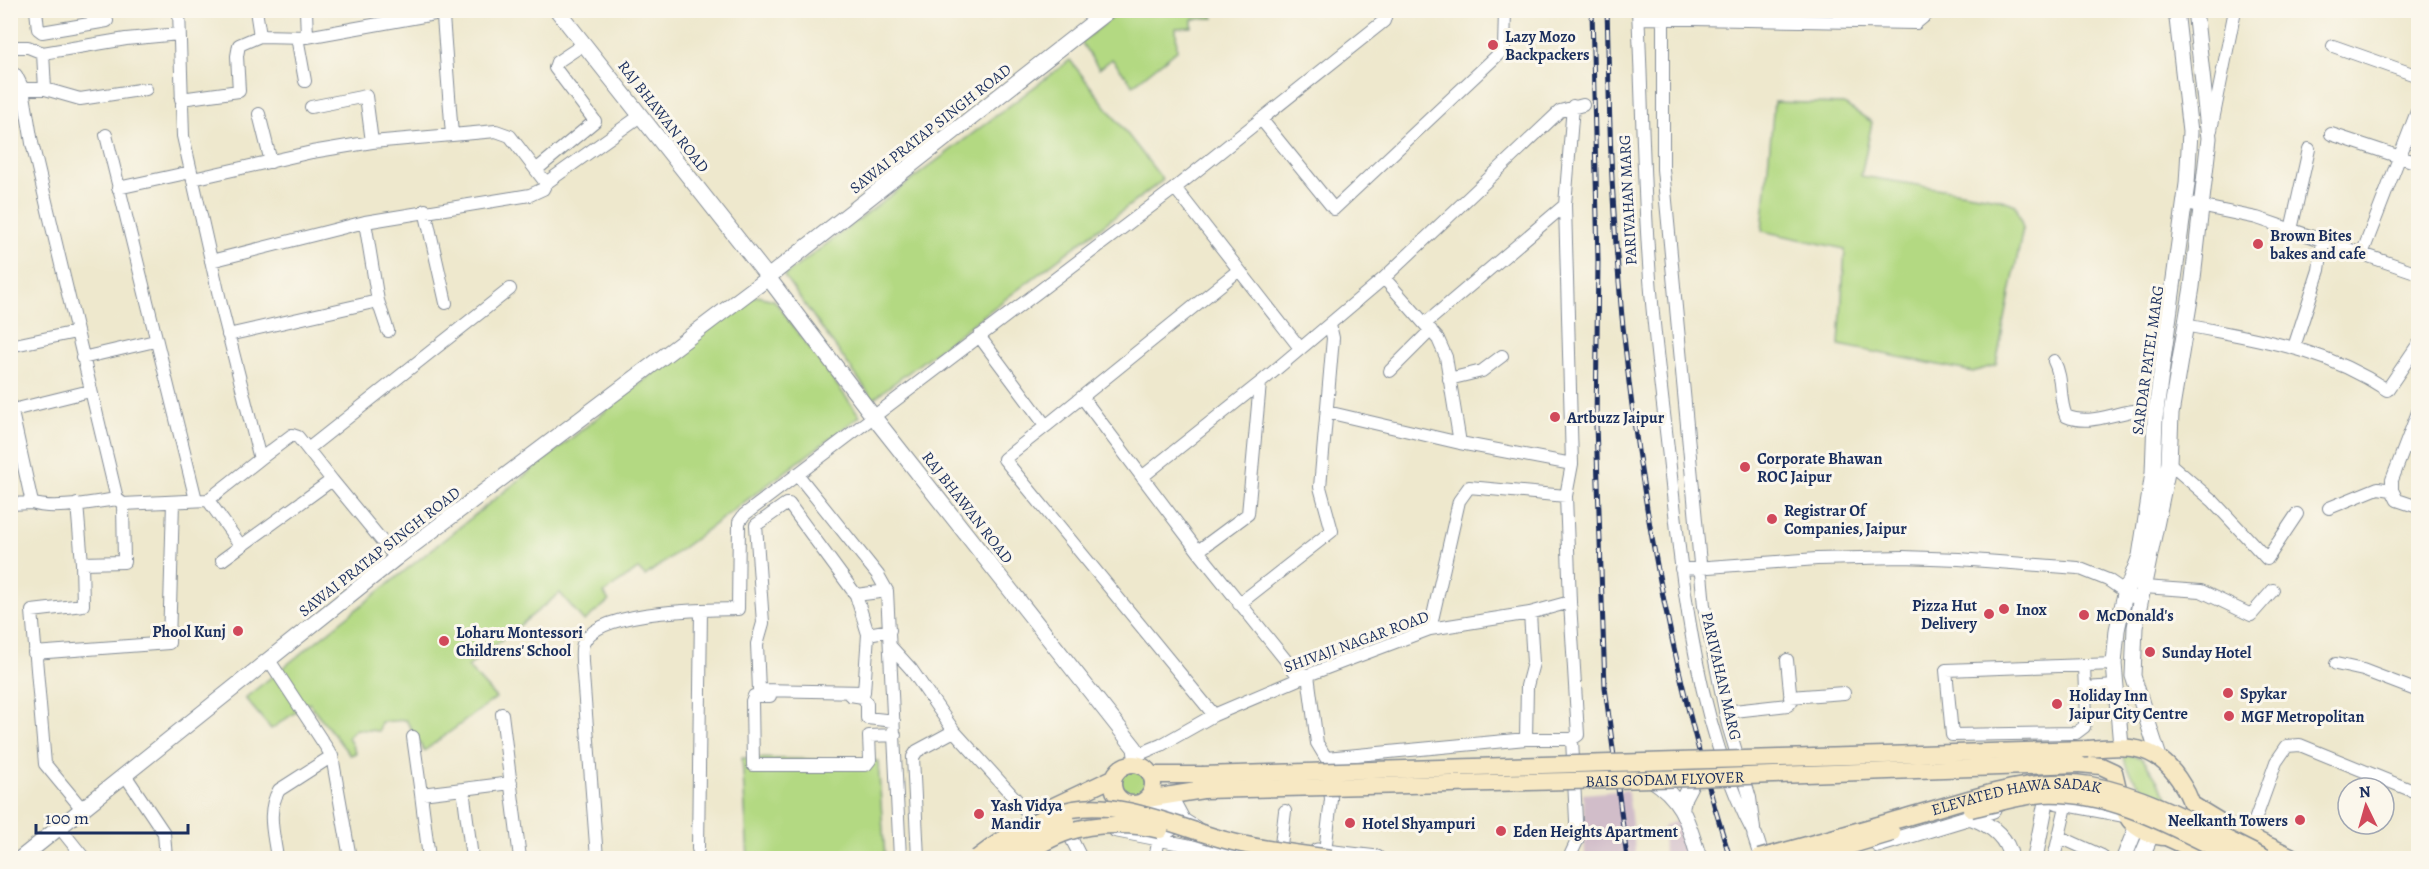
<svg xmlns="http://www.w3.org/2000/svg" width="2429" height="869" font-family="Alegreya,serif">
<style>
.industrial{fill:#d1bdc9}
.green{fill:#b3d982;stroke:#678470;stroke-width:1.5}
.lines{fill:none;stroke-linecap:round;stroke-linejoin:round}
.minor-casing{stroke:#848c96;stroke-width:14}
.tertiary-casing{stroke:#848c96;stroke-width:17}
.secondary-casing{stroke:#848c96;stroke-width:19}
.minor{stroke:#fff;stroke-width:12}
.tertiary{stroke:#fff;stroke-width:15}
.secondary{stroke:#f7e8c3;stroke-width:16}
.rail-casing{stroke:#1b2f5e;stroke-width:5}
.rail{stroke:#fbf7ec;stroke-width:3;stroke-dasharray:9;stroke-linecap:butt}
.secondary-bridge-casing{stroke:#848c96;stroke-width:19;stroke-linecap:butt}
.secondary-bridge{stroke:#f7e8c3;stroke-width:16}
.poi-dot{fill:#d1495b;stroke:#fbf7ec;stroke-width:2}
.labels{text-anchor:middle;stroke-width:6;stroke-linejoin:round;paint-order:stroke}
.poi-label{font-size:16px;font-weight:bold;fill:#1b2f5e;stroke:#fbf7ec;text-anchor:start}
.street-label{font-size:16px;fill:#1b2f5e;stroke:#fbf7ec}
</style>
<rect width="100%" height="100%" fill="#fbf7ec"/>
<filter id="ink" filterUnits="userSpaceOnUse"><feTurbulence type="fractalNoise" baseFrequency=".0167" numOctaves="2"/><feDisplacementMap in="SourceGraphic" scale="12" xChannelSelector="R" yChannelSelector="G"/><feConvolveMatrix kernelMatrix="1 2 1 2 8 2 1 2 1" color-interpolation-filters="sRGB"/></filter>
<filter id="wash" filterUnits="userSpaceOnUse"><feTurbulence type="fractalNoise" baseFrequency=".008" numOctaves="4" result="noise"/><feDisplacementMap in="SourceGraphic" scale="24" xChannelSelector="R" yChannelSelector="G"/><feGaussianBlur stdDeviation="1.35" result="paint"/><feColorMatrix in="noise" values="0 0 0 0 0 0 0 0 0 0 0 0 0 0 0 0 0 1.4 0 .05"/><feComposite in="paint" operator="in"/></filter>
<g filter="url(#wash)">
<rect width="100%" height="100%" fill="#eee8cd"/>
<path class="industrial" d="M1628,790L1636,858H1585L1583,794Z
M1675,821L1682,826L1693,858H1664L1663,827Z"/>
<path class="green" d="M1121,11H1210L1214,18L1192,19V27L1176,28L1177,50L1133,85L1112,59L1099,69L1081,42Z
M1070,60L1163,180L873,399L784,276Z
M1774,102L1844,104L1872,122L1861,176L1998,198L2016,205L2023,228L1996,365L1973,372L1839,345L1845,249L1762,231Z
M757,296L774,300L860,416L645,576L638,569L604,593L609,601L584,621L560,593L468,667L496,698L424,751L406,720L381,722L379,731L356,729L348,737L356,753L350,755L309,703L271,729L245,698L745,300Z
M2127,754L2141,758L2146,763L2176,810C2156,800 2126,780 2124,756Z
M742,758L878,761L885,858H748Z
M1117 785a15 15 0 1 1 30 0a15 15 0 1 1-30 0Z"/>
</g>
<g filter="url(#ink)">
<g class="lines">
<defs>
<path id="minor" d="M36,10L38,29L42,32L107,21
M179,10L183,136L222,309L260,459L292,435L298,437L332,480L222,560
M306,10L307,37
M1638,10C1642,95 1643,180 1649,264C1653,332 1663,400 1670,467C1683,589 1697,727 1755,836
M1663,10V169L1704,606L1728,725L1750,798L1754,829
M1639,18L1916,23L1932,10
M297,37L305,81
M2333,46L2418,76
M10,47H28L43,53
M10,74L16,75L23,89L32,143L117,499L123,504L208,500L260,459
M23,89H45L80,99L146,89
M45,89L43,53L126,39L179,34
M181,99L239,91L237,56L239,45L260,36
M311,107L366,96L372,142
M259,114L271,162
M1261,119L1334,209L1504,49L1505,10
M2211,130L2235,10
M2331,134L2418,163
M106,135L196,500
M536,170L595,121L555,68L557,62L584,44
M193,179L312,152L372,142L452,135
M546,183L640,116
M118,188L191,172
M2185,203L2257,218L2418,273
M425,210L446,303
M2291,230L2309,149
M2362,254L2418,109
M211,261L365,222L530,195L543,189L546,183L510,136L496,131L452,135L443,17L440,13L307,37L260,36L256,10
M378,301L388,331
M1426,323L1565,205
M2185,325C2260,340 2323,347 2387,390L2417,346
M228,335L378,301L365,222
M979,336L1046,426L1239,270
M10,346L76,332
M2294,347L2319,270L2323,241
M1300,348L1175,188L1384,21L1387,10
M82,358L155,341
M2054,361C2064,380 2058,398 2066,416C2086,425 2106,416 2127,412C2136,410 2146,411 2156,411
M1390,371L1431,330
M1449,379L1482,371L1502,356
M1082,397L1198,551L1296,673L1308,675L1317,743L1326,758L1526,739H1572L1578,735L1570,602
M10,403L32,503L10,504
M13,410L90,391
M1327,412L1460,443L1446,357L1438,339L1384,278
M2418,412L2392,480V490L2397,500L2418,507
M1046,426L1004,459L1214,715
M1460,443L1572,464L1565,205L1573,106
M308,449L510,289
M2169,463L2213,501L2267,559L2297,514
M797,474L878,575L887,591L900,858
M1142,477L1260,383L1384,278L1560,111L1583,105
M332,480L396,558
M208,500L241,546
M32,503C52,511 95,502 117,499
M77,504L82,563
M2329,508L2378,488L2392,490
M1198,551L1248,514L1260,383
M1681,569L1817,559L1903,557L1959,559L2078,568L2108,580L2133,597
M2144,587L2201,591L2251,615L2273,590
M887,591L856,595L789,504H786L756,525L763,623L757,644L759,690L864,692L868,634L890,630
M856,595L868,634
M1239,604L1332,531L1320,487L1333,338L1330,325
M1430,629L1459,501L1469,487L1566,496
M891,647L911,669L954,731L1031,816
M34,653L169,643L173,502
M269,660L332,756L279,790C266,812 274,834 277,858
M2336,664L2363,670L2418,691
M2084,665L2086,719L2084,727L2076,733L1952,735L1946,670L2114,664
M2085,688L2116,686
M850,695L863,697L867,704V718L894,721
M770,696H754L752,701L753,765H866L870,760L869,736L895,735
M1790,697L1844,693
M1725,712L1788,705L1791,702L1787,660
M502,714L520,858
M413,737L421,794L463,789L472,858
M1526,739L1527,686L1533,663L1530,613
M1137,755L1161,745L1214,715L1308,675L1430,629L1530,613L1570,602L1566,496L1572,464
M332,756L350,858
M125,775L164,833L166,858
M463,789L511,783
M421,794L429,858
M83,810L45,764L32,611L83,605L82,563L124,562L123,504
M60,828L84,858
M1115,831L1252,858
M2060,837L2102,856
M2249,837L2276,762L2287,746L2300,745L2418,793
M1071,838L1081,858
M1281,845L1285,811
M698,849L701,610
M1325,852L1331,799L1329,781
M597,858L582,662C582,657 581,649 583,644C597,609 705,610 738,609L739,522L744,515L1175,188
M918,858L913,757L917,751L954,731
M1155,858L1159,839L1182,822
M1569,858L1577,841L1572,739
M2054,858L2067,802"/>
<path id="tertiary" d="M557,10L764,272
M772,274L1109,10
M770,280L873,416L1135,748L1137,764
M2121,746L2114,664L2117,630L2125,594L2140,556L2153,473L2155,418L2187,184L2190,132L2176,10
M2159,757L2133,676L2135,627L2169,463L2171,414L2192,287L2209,138L2195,10
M1651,779C1684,799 1688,824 1699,858
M1169,795L1183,821L1196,829
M2058,802L2126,815
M1682,807L1684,797L1694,778
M1137,809L1177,811
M1972,818C1991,825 2007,837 2011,858
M1755,836L1762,858
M1878,845L1993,810
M1317,851L1377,858
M21,858L396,558L765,280
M2035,858L2046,802
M2124,858L2136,828
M2141,858L2151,835"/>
<path id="secondary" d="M1113 784a20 20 0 1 1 40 0a20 20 0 1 1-40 0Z
M2079,764L2101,766L2114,772C2118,786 2120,804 2127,816C2139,838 2185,849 2192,817C2194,807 2188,794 2183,786C2159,745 2133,745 2089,749
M1151,775H1202
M1147,799L1203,790
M2191,804L2229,827L2295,858
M1041,812L1113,778
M2166,837L2212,858"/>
</defs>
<use href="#minor" class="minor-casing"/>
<use href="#tertiary" class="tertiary-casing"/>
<use href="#secondary" class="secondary-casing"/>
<use href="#minor" class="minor"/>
<use href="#tertiary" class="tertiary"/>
<use href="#secondary" class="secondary"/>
<defs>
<path id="rail" d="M1592,10L1598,260L1596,424L1605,687L1627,858
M1607,10C1609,72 1609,134 1613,196C1625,420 1663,644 1730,858"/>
</defs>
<use href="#rail" class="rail-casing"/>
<use href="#rail" class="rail"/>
<defs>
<g id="secondary-bridge">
<path d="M1202,775L2089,749"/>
<path id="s1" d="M1203,790L1694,778L2079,764"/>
<path d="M1971,809C1994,804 2020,796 2044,794C2112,791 2176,829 2235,858"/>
<path d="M1812,857L1892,833"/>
<path d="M977,858C1006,836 1037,816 1073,809C1125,799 1187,832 1237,843C1268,850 1300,854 1331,858"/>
<path d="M999,858L1040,831L1067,821"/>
<path d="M1019,858C1034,848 1050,838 1068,832C1094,823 1134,823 1160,830"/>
<path id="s2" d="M1759,858C1812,844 1864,829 1917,814C1971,799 2032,775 2090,785C2154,797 2208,831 2265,858"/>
</g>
</defs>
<use href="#secondary-bridge" class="secondary-bridge-casing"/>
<use href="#secondary-bridge" class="secondary-bridge"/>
</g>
</g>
<g class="poi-dot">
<circle cx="1493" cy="45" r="6"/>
<circle cx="2258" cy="244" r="6"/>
<circle cx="1555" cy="417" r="6"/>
<circle cx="1745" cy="467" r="6"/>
<circle cx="1772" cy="519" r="6"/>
<circle cx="2004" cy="609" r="6"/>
<circle cx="1989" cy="614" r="6"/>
<circle cx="2084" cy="615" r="6"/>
<circle cx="238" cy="631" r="6"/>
<circle cx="444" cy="641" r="6"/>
<circle cx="2150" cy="652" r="6"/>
<circle cx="2228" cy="693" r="6"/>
<circle cx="2057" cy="704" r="6"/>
<circle cx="2229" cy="716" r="6"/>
<circle cx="979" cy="814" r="6"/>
<circle cx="2300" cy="820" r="6"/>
<circle cx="1350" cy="823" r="6"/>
<circle cx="1501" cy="831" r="6"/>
</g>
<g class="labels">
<g class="poi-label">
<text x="1505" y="42">Lazy Mozo<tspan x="1505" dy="18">Backpackers</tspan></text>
<text x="2270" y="241">Brown Bites<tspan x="2270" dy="18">bakes and cafe</tspan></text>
<text x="1567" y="423">Artbuzz Jaipur</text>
<text x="1757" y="464">Corporate Bhawan<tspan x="1757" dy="18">ROC Jaipur</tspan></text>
<text x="1784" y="516">Registrar Of<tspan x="1784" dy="18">Companies, Jaipur</tspan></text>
<text x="1977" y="611" text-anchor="end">Pizza Hut<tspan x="1977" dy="18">Delivery</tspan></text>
<text x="2016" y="615">Inox</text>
<text x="2096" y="621">McDonald's</text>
<text x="226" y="637" text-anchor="end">Phool Kunj</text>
<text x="456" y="638">Loharu Montessori<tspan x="456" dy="18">Childrens' School</tspan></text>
<text x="2162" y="658">Sunday Hotel</text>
<text x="2240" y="699">Spykar</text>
<text x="2069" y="701">Holiday Inn<tspan x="2069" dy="18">Jaipur City Centre</tspan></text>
<text x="2241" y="722">MGF Metropolitan</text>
<text x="991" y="811">Yash Vidya<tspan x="991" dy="18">Mandir</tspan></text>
<text x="2288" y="826" text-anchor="end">Neelkanth Towers</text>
<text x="1362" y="829">Hotel Shyampuri</text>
<text x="1513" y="837">Eden Heights Apartment</text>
</g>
<g class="street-label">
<text transform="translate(664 116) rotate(52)" y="6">RAJ BHAWAN ROAD</text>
<text transform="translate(930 128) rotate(-38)" y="6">SAWAI PRATAP SINGH ROAD</text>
<text transform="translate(1627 200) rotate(-93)" y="6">PARIVAHAN MARG</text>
<text transform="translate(2147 360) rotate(-82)" y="6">SARDAR PATEL MARG</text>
<text transform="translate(968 507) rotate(52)" y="6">RAJ BHAWAN ROAD</text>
<text transform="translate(379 551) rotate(-38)" y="6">SAWAI PRATAP SINGH ROAD</text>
<text transform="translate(1356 641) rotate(-20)" y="6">SHIVAJI NAGAR ROAD</text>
<text transform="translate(1722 676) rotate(77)" y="6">PARIVAHAN MARG</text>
<text dy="6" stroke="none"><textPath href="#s1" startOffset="462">BAIS GODAM FLYOVER</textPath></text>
<text dy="6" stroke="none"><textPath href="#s2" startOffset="266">ELEVATED HAWA SADAK</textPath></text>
</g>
</g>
<rect width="2429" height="869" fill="none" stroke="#fbf7ec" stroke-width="36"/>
<g transform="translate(2366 806) rotate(355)"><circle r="28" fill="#fbf7ec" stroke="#a1a7b3" stroke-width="1.5"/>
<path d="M0-4.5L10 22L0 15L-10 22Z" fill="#d1495b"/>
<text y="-9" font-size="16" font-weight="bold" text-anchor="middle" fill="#1b2f5e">N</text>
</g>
<path d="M36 824v9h152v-9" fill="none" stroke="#1b2f5e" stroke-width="3"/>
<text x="45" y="824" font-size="18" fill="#1b2f5e" stroke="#fbf7ec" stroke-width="4.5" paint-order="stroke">100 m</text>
</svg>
